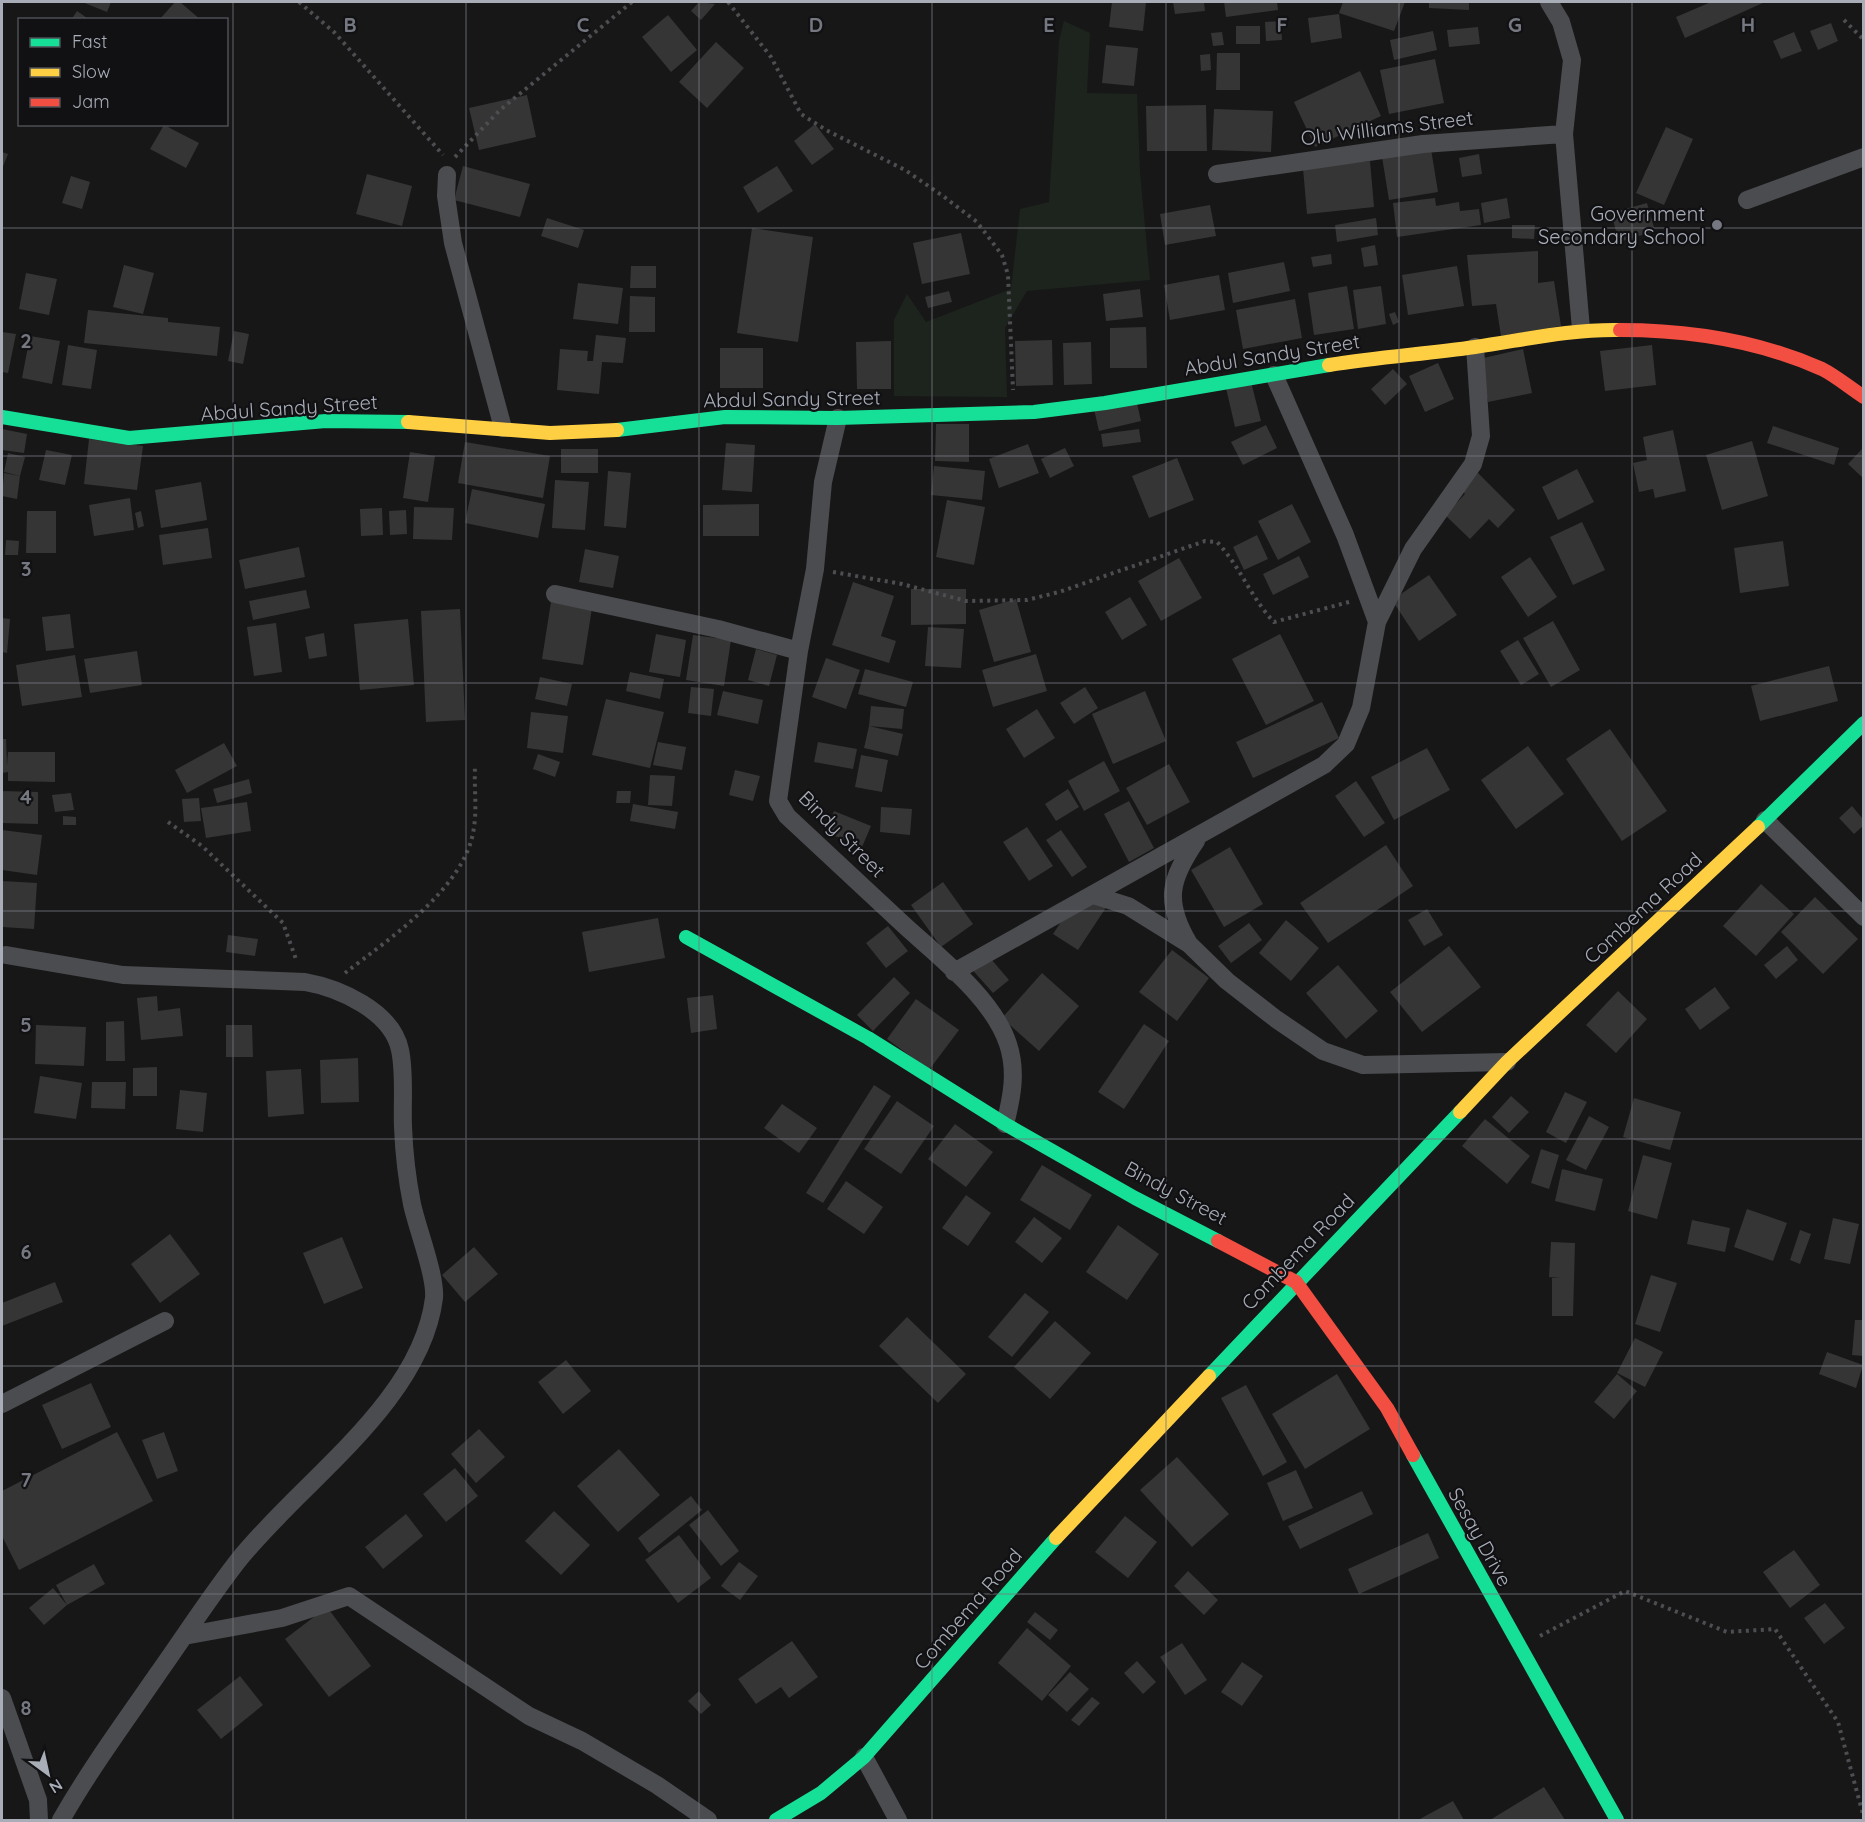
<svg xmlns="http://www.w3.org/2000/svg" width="1865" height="1822" font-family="Quicksand,sans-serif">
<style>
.green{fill:#1d241e}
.building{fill:#353536}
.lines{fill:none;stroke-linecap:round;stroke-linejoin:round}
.path{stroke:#4d4e52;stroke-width:4;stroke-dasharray:3 4.5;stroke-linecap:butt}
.street{stroke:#4b4c50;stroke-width:18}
.fast{stroke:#16e098;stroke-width:14}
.slow{stroke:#ffcf43;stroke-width:14}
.jam{stroke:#f24e42;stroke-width:14}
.grid{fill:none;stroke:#757880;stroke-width:1.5;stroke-opacity:0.55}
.poi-dot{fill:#757880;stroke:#111113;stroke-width:2}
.labels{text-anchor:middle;stroke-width:4.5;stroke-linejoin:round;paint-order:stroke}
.street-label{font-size:20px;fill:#a8adb8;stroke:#111113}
.poi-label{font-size:20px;fill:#a8adb8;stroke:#111113;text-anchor:end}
.grid-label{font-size:20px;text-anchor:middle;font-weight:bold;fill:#757880;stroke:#111113;stroke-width:4.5;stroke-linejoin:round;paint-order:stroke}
</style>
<rect width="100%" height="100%" fill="#171717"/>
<path class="green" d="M1064,21L1090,33L1087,93L1137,94L1140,172L1150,280L1027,291L1005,328L1007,397L894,396V320L907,294L926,322L1011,289L1020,209L1049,202L1059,41Z"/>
<path class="building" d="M82,2H111L107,12Z
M175,2H180L201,20H159Z
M699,2L715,4L701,20L691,11Z
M1112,2H1146L1143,31L1109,27Z
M1173,2H1204L1205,11L1175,14Z
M1224,2H1277L1278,10L1226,17Z
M1343,2H1405L1394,31L1339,13Z
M1429,2H1469V10L1429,8Z
M1711,2H1765L1685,38L1676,17Z
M77,11L90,20H71Z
M1339,14L1342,38L1311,43L1308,18Z
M668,15L697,50L671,72L642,37Z
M1281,21L1282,40L1266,41L1265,22Z
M1831,23L1838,41L1818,50L1810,31Z
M1236,26H1260V44H1236Z
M1478,27L1480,44L1449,47L1447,30Z
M1433,31L1437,50L1394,60L1390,40Z
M1222,32L1224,45L1213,46L1211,33Z
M1794,32L1802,51L1781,59L1773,41Z
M716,42L744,68L707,108L679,82Z
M1106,45L1138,48L1134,86L1102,83Z
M1217,53H1240V90H1216Z
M1210,54L1211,70L1201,71L1200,55Z
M1435,59L1444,103L1389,114L1380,70Z
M1360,71L1381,116L1315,147L1294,102Z
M527,95L536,137L479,150L469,108Z
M1206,105L1207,151H1147L1146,106Z
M1214,109L1273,111L1271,152L1212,150Z
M815,124L834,149L812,165L794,141Z
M164,125L199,143L186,168L150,149Z
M1666,127L1693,139L1664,205L1636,193Z
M1431,149L1438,192L1389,200L1382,157Z
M2,152L8,154L2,169Z
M1479,154L1482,174L1462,177L1459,158Z
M1370,161L1374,207L1307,214L1303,168Z
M463,166L530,184L520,217L454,200Z
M777,166L793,191L758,213L743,187Z
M367,174L412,186L402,226L356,214Z
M71,176L90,182L82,209L62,203Z
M1435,198L1436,206L1459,202L1460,211L1479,209L1481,225L1397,237L1393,203Z
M1507,198L1510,218L1484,223L1481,203Z
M1647,203L1655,231L1619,242L1611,213Z
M1210,205L1216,236L1165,245L1160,214Z
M547,218L584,230L578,248L541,236Z
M1376,218L1378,235L1337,242L1335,225Z
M1512,225H1535L1534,239L1512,238Z
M752,228L813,237L798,342L737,333Z
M961,233L970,274L922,284L913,243Z
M1375,245L1378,265L1364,267L1361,248Z
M1538,251V283L1554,281L1561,326L1501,336L1496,304L1472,306L1467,255Z
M1331,254L1332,264L1313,267L1311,257Z
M1284,262L1290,291L1233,303L1228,273Z
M124,265L154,273L143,314L113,307Z
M631,266H656V288H630Z
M1457,266L1464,306L1408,315L1402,275Z
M26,273L57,279L49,315L19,309Z
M1219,275L1225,310L1170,320L1164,285Z
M578,283L623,288L618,324L573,319Z
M1347,286L1354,329L1314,335L1308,293Z
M1381,286L1386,324L1358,329L1353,290Z
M1140,289L1143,317L1106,321L1103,294Z
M949,291L952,302L928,308L925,297Z
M630,296L655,297V332H629Z
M1295,299L1302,338L1243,349L1236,310Z
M88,310L168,318V322L220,327L217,356L84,343Z
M1395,312L1399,322L1393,325L1389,314Z
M1146,327L1147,368H1110V328Z
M234,331L249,334L243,364L228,361Z
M2,332L16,334L8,373L2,372Z
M596,335L626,338L623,363L602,362L599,394L557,390L560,349L588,351L587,361H593Z
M30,336L60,341L52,384L22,378Z
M1052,340L1053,385L1016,386L1015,341Z
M891,341V389H857L856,342Z
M1091,342L1092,384L1064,385L1063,343Z
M68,345L97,350L91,389L62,385Z
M1652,345L1656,385L1605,391L1600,351Z
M720,348H763V388H720Z
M1523,349L1532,393L1488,402L1479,359Z
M1438,363L1454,399L1425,412L1409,376Z
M1393,369L1407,384L1385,405L1371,389Z
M1251,382L1261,421L1235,427L1226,388Z
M1136,399L1141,421L1099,431L1094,409Z
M936,424H969V462L935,461Z
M1266,425L1277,448L1243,465L1231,442Z
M1773,426L1839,448L1834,465L1767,443Z
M2,429L27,434L24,453L2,450Z
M1139,429L1141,442L1103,447L1101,434Z
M1673,430L1686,491L1655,498L1653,489L1639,492L1633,463L1647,460L1643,437Z
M89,439L143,446L137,490L84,484Z
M1752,441L1768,496L1722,510L1706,455Z
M465,442L550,456L543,498L458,483Z
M726,443L755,445L752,492L722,490Z
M1028,444L1039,473L999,488L989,459Z
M1065,448L1074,466L1050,478L1041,459Z
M1863,448V478L1848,464Z
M561,449H598V473H561Z
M46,450L72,455L65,485L39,480Z
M410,452L435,456L428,502L403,498Z
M8,453L25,457L20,476L4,472Z
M1177,458L1194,500L1149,518L1132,476Z
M934,466L985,471L982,500L931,495Z
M1577,469L1594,502L1558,520L1542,487Z
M608,471L631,473L626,528L604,526Z
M1477,472L1515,510L1498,528L1489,519L1470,539L1445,515L1465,494L1460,489Z
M4,473L20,476L17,499L2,496Z
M555,480L589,482L585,530L552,528Z
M201,482L207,520L161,528L155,490Z
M472,489L545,504L538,538L465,523Z
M130,498L134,530L94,536L89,505Z
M947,500L985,507L974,565L936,557Z
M759,504V536H703V505Z
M1292,504L1311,542L1278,560L1258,521Z
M414,507L454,508L452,540L413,539Z
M382,508L383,535L361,536L360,509Z
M406,510L407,534L390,535L389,511Z
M27,511H56V553H26Z
M141,511L144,526L138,528L135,513Z
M1582,522L1605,570L1573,585L1550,537Z
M208,528L212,558L163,565L159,535Z
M1257,535L1268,559L1244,570L1233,547Z
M6,540L19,541L18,555H5Z
M1783,541L1789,586L1740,593L1734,548Z
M299,547L305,577L245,589L239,560Z
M585,549L619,556L613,588L579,582Z
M1299,556L1309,577L1273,595L1263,574Z
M1530,557L1557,597L1528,617L1501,577Z
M1179,558L1202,598L1161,621L1138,581Z
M1429,575L1457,615L1419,641L1392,600Z
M853,582L894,596L881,636L896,641L889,663L832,645Z
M911,589H966V624L911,625Z
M306,590L310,608L253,620L249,601Z
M1130,597L1147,625L1122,640L1105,612Z
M1016,599L1031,652L994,662L979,610Z
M551,602L592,608L583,665L542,659Z
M460,609L465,720L426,722L421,611Z
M70,614L74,648L46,651L42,617Z
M2,618L10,619L7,653L2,652Z
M408,619L414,685L360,690L354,624Z
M1553,621L1580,670L1551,687L1523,638Z
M276,623L282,672L254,676L247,627Z
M928,627L964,629L961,668L925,666Z
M324,633L327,656L309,659L305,637Z
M656,634L686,640L680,677L649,672Z
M1280,634L1314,701L1266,725L1232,659Z
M693,635L731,640L724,686L686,680Z
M1518,640L1539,674L1521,685L1500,651Z
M756,649L777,655L769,686L748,680Z
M137,651L142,685L90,693L84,659Z
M1036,654L1047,691L993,707L982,670Z
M75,655L82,697L22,706L16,665Z
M826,658L860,670L846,709L812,697Z
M1829,666L1838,701L1760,721L1751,686Z
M865,669L913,682L906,707L858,694Z
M630,672L664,679L660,699L626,691Z
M540,677L572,684L567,706L535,699Z
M691,687L714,689L711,716L688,713Z
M1085,687L1098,708L1074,724L1060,703Z
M723,691L763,700L758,724L717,715Z
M1145,691L1166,741L1113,764L1092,714Z
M606,699L664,712L650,768L592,755Z
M1322,702L1339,738L1253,778L1236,742Z
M871,706L904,709L902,729L869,726Z
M1037,709L1055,738L1024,758L1006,729Z
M531,712L568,716L563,753L527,748Z
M869,726L903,734L898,756L864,748Z
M1610,729L1667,811L1622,841L1566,759Z
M2,739H6L7,766L8,752H55V782L8,781V772L2,773Z
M658,742L686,747L682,770L653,765Z
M818,742L857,749L853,769L814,762Z
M224,743L237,766L187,793L175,770Z
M1528,746L1564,794L1516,829L1481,780Z
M1427,748L1450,790L1394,820L1371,777Z
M538,754L560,762L555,777L533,769Z
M861,755L888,760L882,792L855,787Z
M1104,761L1120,791L1084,811L1068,781Z
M1169,764L1190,802L1147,825L1126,788Z
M735,770L760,776L753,801L729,795Z
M650,775L675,776L672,806L648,805Z
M249,779L252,793L217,803L213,789Z
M1356,781L1385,823L1364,837L1335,796Z
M1068,789L1079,807L1056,821L1045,804Z
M2,791L38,792V824L2,823Z
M617,791H631L630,803H616Z
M71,793L74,810L55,812L52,795Z
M199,798L201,821L184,822L182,799Z
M1129,801L1154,848L1129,862L1104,814Z
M247,802L251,831L206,838L201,808Z
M633,804L678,812L675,829L630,821Z
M1852,806L1863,819V826L1854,834L1839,818Z
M881,807L912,809L910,835L880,832Z
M834,811L871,826L862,847L825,832Z
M63,816L76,817V825H63Z
M1027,827L1053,866L1029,881L1003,842Z
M2,830L42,835L37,875L2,870Z
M1061,830L1087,867L1072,877L1046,840Z
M1386,845L1413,886L1328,943L1300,903Z
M1230,847L1263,904L1224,927L1191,870Z
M2,881L37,883L34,929L2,927Z
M943,882L973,924L941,947L911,905Z
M1761,884L1794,914L1756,956L1723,926Z
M1082,890L1107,906L1078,950L1053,934Z
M1815,897L1858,939L1823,974L1781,932Z
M1427,909L1443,935L1424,946L1408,920Z
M658,918L665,958L589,972L582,932Z
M1286,920L1319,948L1291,981L1259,953Z
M1249,923L1262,940L1231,963L1218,946Z
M888,926L908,951L886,968L866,943Z
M228,935L258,939L255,956L226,952Z
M1449,946L1481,987L1422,1032L1390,992Z
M1787,946L1798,960L1776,979L1764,965Z
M1172,950L1209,978L1177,1021L1139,992Z
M985,952L1009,980L993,993L969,966Z
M1338,965L1378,1011L1346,1039L1306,993Z
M1042,973L1079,1006L1039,1051L1002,1018Z
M894,977L910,993L873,1031L857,1015Z
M1715,987L1730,1008L1700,1030L1685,1009Z
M1618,991L1647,1019L1616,1053L1586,1025Z
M713,995L717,1029L691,1033L687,998Z
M157,996L158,1011L180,1008L183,1036L141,1040L137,998Z
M916,999L959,1030L929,1070L887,1039Z
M124,1021L125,1061H106V1022Z
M1144,1024L1169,1041L1124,1109L1098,1092Z
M36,1025L86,1027L84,1066L35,1064Z
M226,1025H252L253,1057H226Z
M358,1058L359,1102L321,1103L320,1060Z
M157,1067V1096H133V1068Z
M301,1069L304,1114L268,1117L266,1071Z
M40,1076L82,1083L76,1119L34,1113Z
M92,1082H126L125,1109L91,1108Z
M874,1085L891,1096L823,1203L806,1193Z
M180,1090L207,1093L203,1132L176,1129Z
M1565,1092L1587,1102L1566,1143L1546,1132Z
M1511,1096L1529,1112L1509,1133L1492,1117Z
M1634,1098L1681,1112L1670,1150L1623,1137Z
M897,1101L934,1126L901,1174L864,1149Z
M782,1104L817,1128L799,1153L764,1128Z
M1589,1116L1609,1127L1586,1170L1566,1160Z
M1485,1119L1530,1156L1507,1184L1462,1146Z
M955,1124L993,1152L966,1187L928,1159Z
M1541,1149L1559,1155L1549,1189L1531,1183Z
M1643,1155L1672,1163L1657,1219L1628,1211Z
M1042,1165L1092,1195L1070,1230L1020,1200Z
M1562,1169L1603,1179L1595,1211L1555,1201Z
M846,1181L883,1207L864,1234L827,1209Z
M966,1195L991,1213L968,1246L942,1228Z
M1747,1209L1787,1223L1773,1261L1734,1247Z
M1034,1217L1062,1238L1042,1263L1015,1242Z
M1833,1218L1859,1224L1850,1264L1824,1259Z
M1692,1220L1730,1228L1725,1252L1687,1244Z
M1118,1225L1159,1254L1127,1300L1086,1272Z
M1800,1230L1811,1234L1800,1264L1790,1260Z
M170,1234L200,1274L160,1303L131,1264Z
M342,1237L363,1288L324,1304L303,1253Z
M1551,1242L1575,1243L1573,1316H1552V1278H1561L1549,1277Z
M474,1247L498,1274L465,1302L442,1275Z
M1651,1275L1677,1283L1660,1332L1635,1324Z
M55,1282L63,1302L2,1326V1303Z
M1025,1293L1049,1312L1012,1357L988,1337Z
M907,1317L966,1374L938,1403L879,1346Z
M1855,1320H1863V1356L1852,1355Z
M1055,1321L1091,1353L1050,1399L1014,1367Z
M1635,1338L1663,1352L1645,1387L1617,1373Z
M1827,1352L1863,1365L1856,1388L1819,1374Z
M566,1360L591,1391L563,1414L538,1382Z
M1337,1374L1370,1429L1305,1469L1272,1414Z
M1617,1374L1637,1391L1614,1419L1594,1402Z
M91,1383L111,1427L62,1449L42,1405Z
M1246,1385L1287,1462L1263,1476L1221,1398Z
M479,1429L505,1457L476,1483L451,1454Z
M117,1432L153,1501L19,1570L2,1536V1491Z
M164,1432L178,1471L157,1479L142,1440Z
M619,1449L660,1495L618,1532L577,1486Z
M1177,1457L1229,1514L1192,1547L1140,1490Z
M455,1468L478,1496L446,1522L423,1494Z
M1296,1470L1313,1508L1283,1521L1267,1483Z
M1362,1491L1373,1514L1300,1549L1288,1526Z
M691,1496L702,1510L649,1553L638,1538Z
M708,1510L739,1551L721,1566L689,1525Z
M554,1511L590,1545L561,1575L525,1541Z
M406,1514L423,1536L383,1569L365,1547Z
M1125,1516L1157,1542L1128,1578L1095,1552Z
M1428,1533L1439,1558L1359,1594L1348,1569Z
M679,1535L711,1578L678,1603L645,1560Z
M1794,1550L1820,1585L1790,1608L1763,1572Z
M739,1562L758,1576L740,1600L721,1586Z
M94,1564L105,1584L67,1605L56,1585Z
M1188,1571L1218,1600L1204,1615L1174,1586Z
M53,1588L67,1605L44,1625L29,1608Z
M1825,1603L1845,1628L1824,1644L1804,1618Z
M327,1607L371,1666L329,1697L285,1639Z
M1035,1612L1058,1630L1050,1640L1027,1622Z
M1027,1628L1071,1666L1042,1701L998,1663Z
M792,1641L818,1677L789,1698L781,1687L756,1704L738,1679Z
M1182,1643L1207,1680L1185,1695L1160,1657Z
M1137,1661L1156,1682L1143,1694L1124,1673Z
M1242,1662L1263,1676L1242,1706L1221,1692Z
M1070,1672L1089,1689L1067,1712L1048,1695Z
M240,1676L263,1705L221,1739L197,1710Z
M699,1691L711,1705L701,1714L688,1701Z
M1092,1697L1100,1703L1079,1726L1071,1720Z
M1544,1787L1565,1820H1490Z
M1453,1801L1464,1820H1418Z"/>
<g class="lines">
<path class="path" d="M299,2L335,33L443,155
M728,2L771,57L801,114L826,130L905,170L943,196L977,222L1002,255L1008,275L1013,390
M1844,20L1864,40
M455,157L500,110L632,2
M833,572L902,584L966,601L1027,600L1059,592L1205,541L1217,542C1240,566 1251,598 1274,622L1349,602
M168,822L202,846L283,923L297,962
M345,973C389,939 467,887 474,827C477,808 474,787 475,767
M1540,1636L1625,1591L1727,1632L1775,1629L1838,1722L1864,1818"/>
<path class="street" d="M1549,2L1561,22L1572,60L1564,134L1581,329
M1217,174L1423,144L1564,134
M447,175L446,196L453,243L503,428
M1747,200L1864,157
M1274,375L1345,535L1377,622
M838,418L823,482L815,569L799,651L778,801L787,816C826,852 865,889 904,925C939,957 993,998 1008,1044C1017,1071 1012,1097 1005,1124
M555,594L718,629L799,651
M1765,820L1864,917
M1093,895L1128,906L1189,944L1227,981L1276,1019L1323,1051L1363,1065L1507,1062
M1188,942C1164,901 1170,879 1196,841
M6,955L123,975L305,982C339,988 392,1011 400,1050C405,1072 402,1104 403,1127C404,1152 407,1179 412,1204C417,1228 436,1276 434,1298C421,1403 299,1483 237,1562C209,1598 184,1637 157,1675C124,1723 90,1769 61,1820
M954,972L1324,765L1346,744L1361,708L1377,622L1413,549L1473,464L1481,436L1475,347
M2,1404L165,1321
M184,1636L282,1618L349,1596L529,1716L582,1741L657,1785L708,1820
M2,1698L38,1800L39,1820
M864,1757L898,1820"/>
<path class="fast" d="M2,417L129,438L326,421L408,422
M617,430L725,417L838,418L1034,412L1105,403L1329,365
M1758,827L1864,723
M686,937L868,1038L1005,1124L1135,1198L1218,1241
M1209,1376L1460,1112
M1413,1455L1617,1820
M776,1820L821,1793L864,1757L1056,1538"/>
<path class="slow" d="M1329,365C1378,357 1426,354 1475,347C1524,340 1570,329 1620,330
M408,422L550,433L617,430
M1460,1112L1507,1062L1758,827
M1056,1538L1209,1376"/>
<path class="jam" d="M1620,330C1688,330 1759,341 1822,369C1836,376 1850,388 1864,397
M1218,1241L1296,1282L1387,1408L1413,1455"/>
</g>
<path class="grid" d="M233,2V1820M466,2V1820M699,2V1820M932,2V1820M1166,2V1820M1399,2V1820M1632,2V1820M2,228H1864M2,456H1864M2,683H1864M2,911H1864M2,1139H1864M2,1366H1864M2,1594H1864"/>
<circle class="poi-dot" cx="1717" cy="225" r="6"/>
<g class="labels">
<g class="street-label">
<text transform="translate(1387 128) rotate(-7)" y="7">Olu Williams Street</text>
<text transform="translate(1272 355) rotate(-9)" y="7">Abdul Sandy Street</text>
<text transform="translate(792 399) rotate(-1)" y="7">Abdul Sandy Street</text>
<text transform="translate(289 408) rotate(-4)" y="7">Abdul Sandy Street</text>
<text transform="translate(842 834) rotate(45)" y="7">Bindy Street</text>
<text transform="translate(1643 908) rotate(-43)" y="7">Combema Road</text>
<text transform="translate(1176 1193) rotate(28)" y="7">Bindy Street</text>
<text transform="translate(1298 1252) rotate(-46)" y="7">Combema Road</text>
<text transform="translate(1480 1537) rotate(61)" y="7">Sesay Drive</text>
<text transform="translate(968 1609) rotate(-49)" y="7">Combema Road</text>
</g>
<g class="poi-label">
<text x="1705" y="221">Government<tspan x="1705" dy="23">Secondary School</tspan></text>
</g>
</g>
<g class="grid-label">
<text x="350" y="32">B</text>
<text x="583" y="32">C</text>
<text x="816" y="32">D</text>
<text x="1049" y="32">E</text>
<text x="1282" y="32">F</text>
<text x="1515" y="32">G</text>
<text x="1748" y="32">H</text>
<text x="26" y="348">2</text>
<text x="26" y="576">3</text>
<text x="26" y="804">4</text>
<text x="26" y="1032">5</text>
<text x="26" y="1259">6</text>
<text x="26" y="1487">7</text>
<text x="26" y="1715">8</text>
</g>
<rect width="1865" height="1822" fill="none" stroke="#a8adb8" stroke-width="6"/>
<rect x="18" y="18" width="210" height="108" fill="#111113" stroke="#4d4f55" stroke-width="1.5"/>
<rect x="30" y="38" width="30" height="9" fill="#16e098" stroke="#4d4f55" stroke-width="1.5"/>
<text x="72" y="48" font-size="18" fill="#a8adb8">Fast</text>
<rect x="30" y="68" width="30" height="9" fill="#ffcf43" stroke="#4d4f55" stroke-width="1.5"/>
<text x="72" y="78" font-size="18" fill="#a8adb8">Slow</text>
<rect x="30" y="98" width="30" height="9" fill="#f24e42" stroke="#4d4f55" stroke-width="1.5"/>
<text x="72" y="108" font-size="18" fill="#a8adb8">Jam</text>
<g transform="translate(48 1774) rotate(147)" stroke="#111113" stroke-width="4.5" paint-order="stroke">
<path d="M0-4.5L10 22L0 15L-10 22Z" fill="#a8adb8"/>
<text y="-9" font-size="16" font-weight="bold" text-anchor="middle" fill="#a8adb8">N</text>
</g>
</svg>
